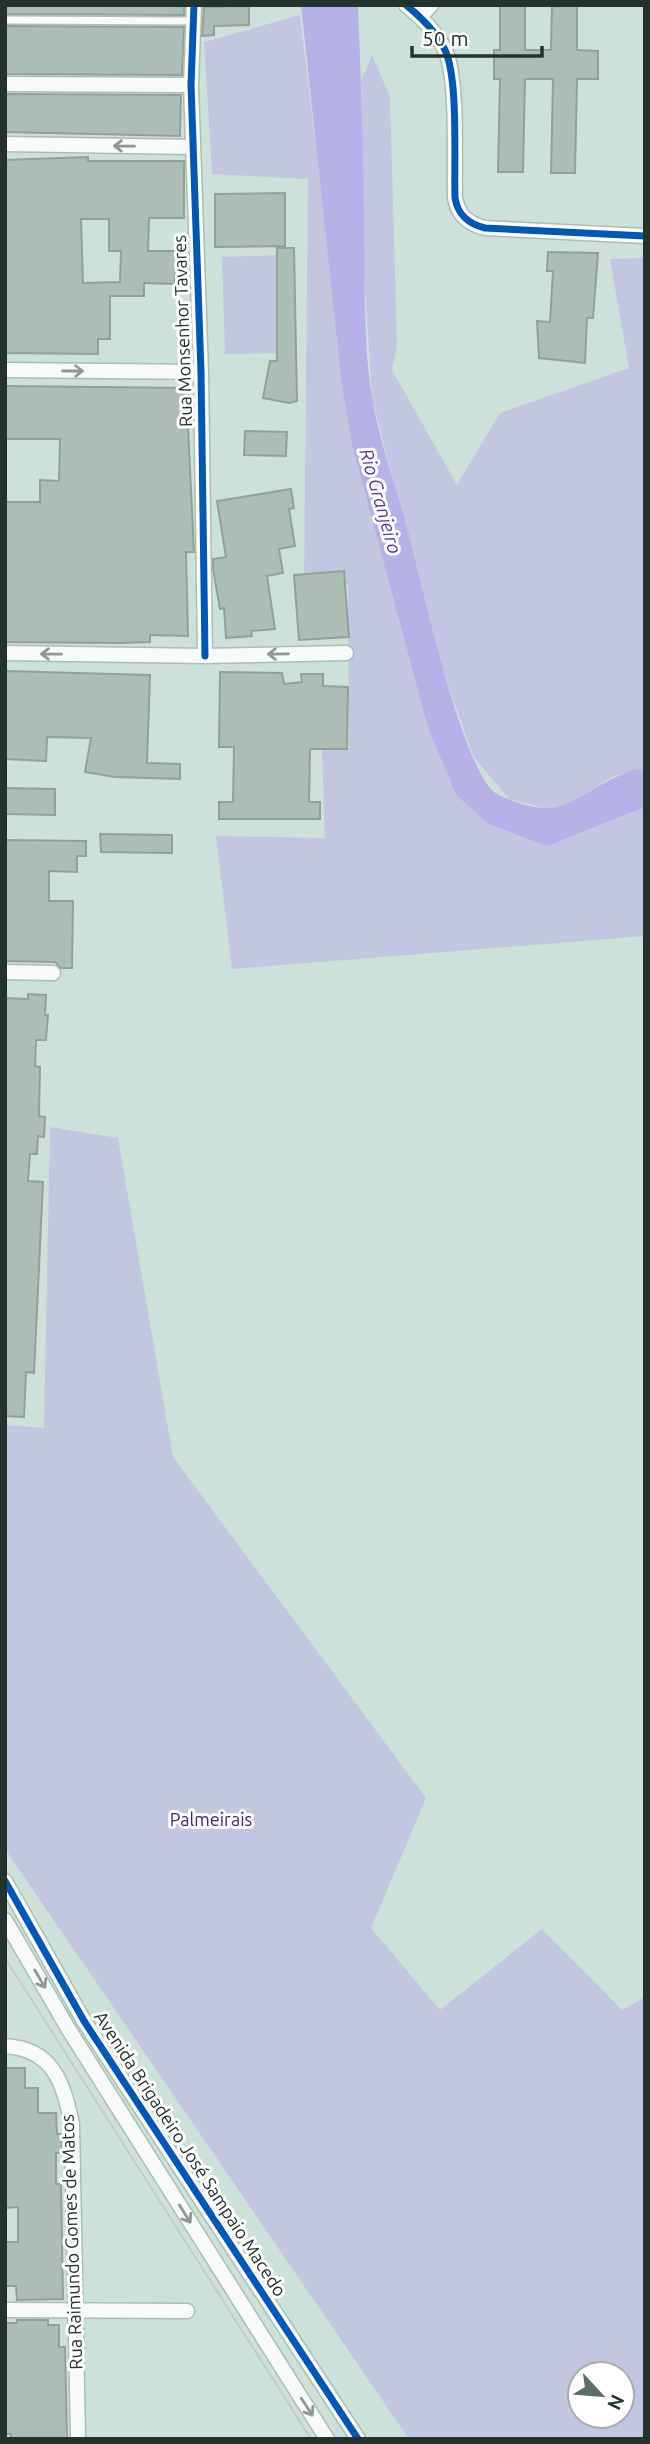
<svg xmlns="http://www.w3.org/2000/svg" width="650" height="2444" font-family="Ubuntu,sans-serif">
<style>
.green{fill:#c2c6e0;fill-rule:evenodd}
.water{fill:#b7b1ea}
.building{fill:#acbdb6;stroke:#91a19a;stroke-width:2;fill-rule:evenodd}
.lines{fill:none;stroke-linecap:round;stroke-linejoin:round}
.lane-casing{stroke:#acbdb6;stroke-width:10}
.street-casing{stroke:#acbdb6;stroke-width:17}
.lane{stroke:#f7faf9;stroke-width:7}
.street{stroke:#f7faf9;stroke-width:14}
.tram{stroke:#c4cac8;stroke-width:2}
.cycleway-casing{stroke:#fff;stroke-width:11}
.cycleway{stroke:#0057b8;stroke-width:7}
.oneway{stroke:#8d9693}
.labels{text-anchor:middle;stroke-width:6;stroke-linejoin:round;paint-order:stroke}
.street-label{font-size:18px;fill:#23322d;stroke:#fff}
.park-label{font-size:18px;fill:#422181;stroke:#fff}
.water-label{font-size:19px;font-style:italic;fill:#553899;stroke:#fff}
</style>
<rect width="100%" height="100%" fill="#cce1d9"/>
<path class="green" d="M300,15L352,445L428,728L456,795L588,830L645,807V936L232,969L216,836L325,838L322,750H349L348,584L304,586L308,179L212,174L204,42Z
M372,55L390,97L397,347L392,370L457,485L500,413L629,368L610,259L645,258V773L638,770L611,777L567,806L544,808L509,799L473,756L435,647L372,397L364,272L361,81Z
M280,255L283,353L225,354L222,257Z
M50,1127L118,1138L173,1457L426,1798L371,1928L440,2010L542,1929L622,2010L645,1997V2439H409L5,1849V1425L44,1428ZM580,2374H622V2416H580Z"/>
<path class="water" d="M301,5H358C361,78 363,150 364,222C365,277 363,344 372,397C380,443 397,490 409,535C420,578 464,777 497,794C571,830 574,787 638,769L645,773V807L547,846L489,824L456,795L428,728L352,445L342,386Z"/>
<path class="building" d="M5,5H184V15L5,14Z
M500,5H525V50H551L552,5H577V50L598,51V79H577L575,173H551L553,79H525L523,172H498L500,79H494V50H500Z
M249,6V25L214,26V35L202,36L204,7Z
M5,26L184,27L182,75L5,74Z
M5,94L181,95L180,136L5,132Z
M88,157V161H184V218H149L148,251H176L175,284L144,283V296H110V339H98V354L5,353V160ZM81,219H109V251H121L120,282L83,283Z
M285,193V246L215,247V194Z
M277,248H294L297,401L289,403L263,398L270,361H277Z
M548,252L598,253L593,318H587L585,363L539,358L537,321L550,322L553,271H547Z
M5,386L190,388L188,427L194,552H186L188,636L150,635V642L120,643L5,642V502H40V480L59,481L60,439H5Z
M245,431L287,432L286,456L244,455Z
M291,489L294,508L289,509L295,546L279,549L283,573L267,576L275,629L251,631L252,636L226,638L224,608L220,609L213,569V559L226,557L217,501Z
M344,571L349,637L299,640L294,575Z
M5,671L150,675L147,763L180,764V779L115,777L85,772L91,738L47,737L46,761L5,759Z
M220,672L282,673L284,684L302,682L301,674H323V686L348,687L347,749H310L309,802H320V819H219V802H233L234,747H219Z
M5,788L55,789V815L5,814Z
M100,834L172,835V853L101,852Z
M5,840L86,841V856H77V872L49,871V901H73L72,968H61L55,962L5,961Z
M28,994L46,995L45,1015H48L46,1040H36L35,1066L40,1067L39,1116L45,1117L44,1137L38,1136L37,1154H30L28,1181L43,1182L34,1373L26,1372L24,1417L5,1416V998L28,999Z
M5,2068H25V2088H38V2113H56L57,2134H61L62,2153H56V2184H61L63,2299L17,2300L16,2286H5V2242H18V2207L5,2208Z
M17,2320H48V2325H59V2347H65L67,2439H11V2434H5V2323H17Z"/>
<g class="lines">
<defs>
<path id="lane" d="M5,20L193,21"/>
<path id="street" d="M194,5L191,85L201,372L205,656
M406,5C422,18 440,35 447,55C458,87 454,161 455,198C458,215 468,224 485,228L645,236
M420,17L431,5
M5,84L191,85
M5,144L193,147
M5,370L201,372
M5,653L205,656L346,653
M5,972L53,973
M5,1881L84,2021L358,2439
M5,1920L69,2030L327,2439
M5,2046C53,2049 63,2082 72,2124L78,2439
M5,2310L187,2311"/>
</defs>
<use href="#lane" class="lane-casing"/>
<use href="#street" class="street-casing"/>
<use href="#lane" class="lane"/>
<use href="#street" class="street"/>
<path class="tram" d="M5,1958L311,2439"/>
<defs>
<path id="cycleway" d="M194,5L191,85L201,372L205,656
M406,5C422,18 440,35 447,55C458,87 454,161 455,198C458,215 468,224 485,228L645,236
M5,1881L84,2021L358,2439"/>
</defs>
<use href="#cycleway" class="cycleway-casing"/>
<use href="#cycleway" class="cycleway"/>
</g>
<defs><path id="oneway-shaft" d="M-6 0H5M1.5-3L5.5 0L1.5 3" fill="none" stroke-width="1.6" stroke-linecap="round" stroke-linejoin="round" transform="scale(1.75)"/></defs>
<g class="oneway">
<use href="#oneway-shaft" transform="translate(124 146) rotate(-179)"/>
<use href="#oneway-shaft" transform="translate(73 371)"/>
<use href="#oneway-shaft" transform="translate(51 654) rotate(-179)"/>
<use href="#oneway-shaft" transform="translate(278 654) rotate(179)"/>
<use href="#oneway-shaft" transform="translate(40 1979) rotate(60)"/>
<use href="#oneway-shaft" transform="translate(185 2214) rotate(58)"/>
<use href="#oneway-shaft" transform="translate(307 2407) rotate(57)"/>
</g>
<g class="labels">
<g class="street-label">
<text transform="translate(183 331) rotate(-92)" y="6">Rua Monsenhor Tavares</text>
<text transform="translate(190 2154) rotate(57)" y="6">Avenida Brigadeiro José Sampaio Macedo</text>
<text transform="translate(72 2242) rotate(-92)" y="6">Rua Raimundo Gomes de Matos</text>
</g>
<g class="park-label">
<text x="211" y="1826">Palmeirais</text>
</g>
<g class="water-label">
<text transform="translate(381 501) rotate(74)" y="7">Rio Granjeiro</text>
</g>
</g>
<rect width="650" height="2444" fill="none" stroke="#23322d" stroke-width="14"/>
<g transform="translate(601 2395) rotate(116)"><circle r="33" fill="#ffffff" stroke="#a7adab" stroke-width="2"/>
<path d="M0-5L12 26L0 18L-12 26Z" fill="#5e6f69"/>
<text y="-10" font-size="19" font-weight="bold" text-anchor="middle" fill="#23322d">N</text>
</g>
<path d="M412 46v10h130v-10" fill="none" stroke="#23322d" stroke-width="3.5"/>
<text x="422" y="46" font-size="21" fill="#23322d" stroke="#ffffff" stroke-width="5" paint-order="stroke">50 m</text>
</svg>
